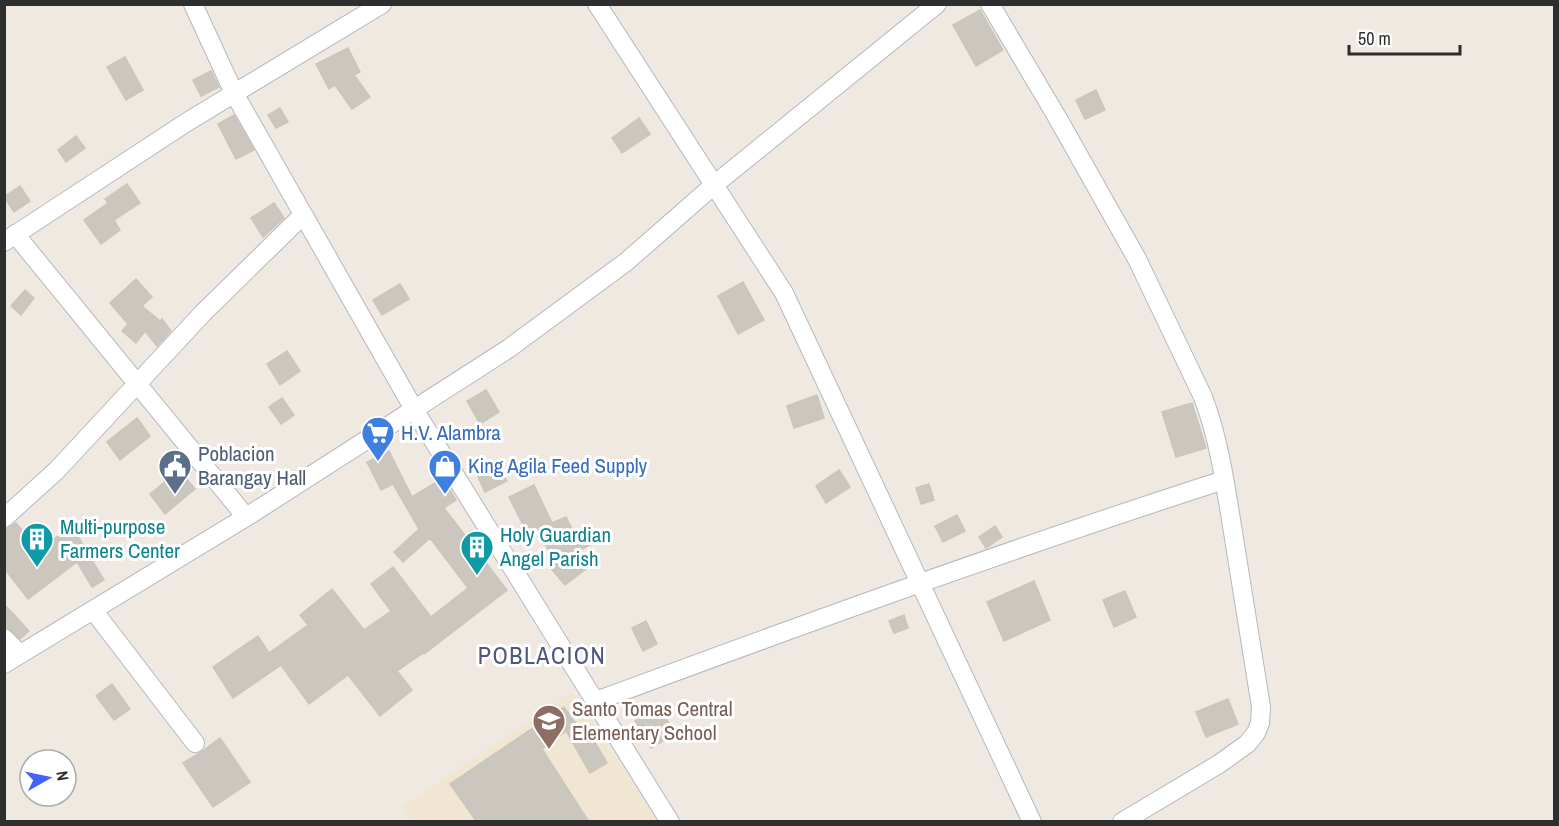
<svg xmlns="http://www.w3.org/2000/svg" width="1559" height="826" font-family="'Archivo Narrow',sans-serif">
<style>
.education{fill:#f0e6d1}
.building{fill:#cbc7bf;stroke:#cbc5ba;stroke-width:1.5}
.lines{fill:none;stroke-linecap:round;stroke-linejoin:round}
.minor-casing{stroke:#b4b7c1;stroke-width:20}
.minor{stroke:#fff;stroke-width:18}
.labels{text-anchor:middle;stroke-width:6;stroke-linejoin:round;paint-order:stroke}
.shop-label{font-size:21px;fill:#366cbe;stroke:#fff;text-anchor:start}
.service-label{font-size:21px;fill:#4e5e75;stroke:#fff;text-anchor:start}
.culture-label{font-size:21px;fill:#0d838f;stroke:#fff;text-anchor:start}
.education-label{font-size:21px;fill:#785e54;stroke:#fff;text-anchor:start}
.quarter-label{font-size:24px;letter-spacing:1.5px;fill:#4d5680;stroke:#fff}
</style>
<rect width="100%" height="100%" fill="#efe9e1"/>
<path class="education" d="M572,692L658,821H412L402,807Z"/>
<path class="building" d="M980,10L1003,50L976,66L953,25Z
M348,48L360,72L354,75L370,97L352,109L335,85L329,89L316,64Z
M125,57L143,90L126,100L107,67Z
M211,71L219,87L201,96L193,80Z
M1096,90L1105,110L1085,119L1076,100Z
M280,108L288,122L276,128L268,115Z
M234,115L254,150L236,159L218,124Z
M639,118L650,134L622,153L612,138Z
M76,136L85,148L66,162L58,150Z
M127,184L140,203L114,220L120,230L101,244L84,220L108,203L105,199Z
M20,186L30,201L14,212L4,197Z
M274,203L284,218L263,237L251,218Z
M136,279L152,297L142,306L160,321L162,319L171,331L157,346L145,331L136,343L122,331L128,324L110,303Z
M743,282L764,320L738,334L718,296Z
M400,284L409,299L382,315L373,300Z
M25,290L34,298L21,315L11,306Z
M287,351L300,371L280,385L267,364Z
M486,390L499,412L480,424L467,401Z
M817,395L824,418L794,428L787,406Z
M282,398L294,415L281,424L269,407Z
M1192,403L1206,448L1176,457L1162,412Z
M137,418L150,436L120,460L107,442Z
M389,451L412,497L443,478L456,500L444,508L507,590L424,654L423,653L397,671L412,690L380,716L348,675L309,704L281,665L233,698L213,667L258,636L269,653L308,625L300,615L332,589L364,630L391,611L371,584L393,567L431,617L468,588L430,538L403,562L394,552L419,529L393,484L381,490L367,462Z
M499,466L507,481L485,492L478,477Z
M179,470L195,489L165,514L150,494Z
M839,470L850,487L826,503L816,486Z
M929,484L934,500L921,504L916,488Z
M534,485L552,523L566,517L577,539L588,534L593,543L575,553L587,568L565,585L549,566L554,562L536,526L526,531L509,497Z
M957,515L965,531L943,542L935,526Z
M16,523L35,545L46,537L50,541L73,528L104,580L92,587L77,562L28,599L4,568V531Z
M995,526L1002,537L986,548L979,537Z
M1034,581L1050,620L1004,641L987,602Z
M1125,591L1136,617L1114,627L1103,600Z
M4,604L29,631L20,639L11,630L4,627Z
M904,615L908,628L894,633L889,621Z
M646,621L657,644L643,651L632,628Z
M112,684L130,709L114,720L96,696Z
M1228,699L1238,724L1206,737L1196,712Z
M659,706L675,734L651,748L635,721Z
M564,707L584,735L589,732L607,763L590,773L566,731L542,749L589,822H477L450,784Z
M220,738L250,782L213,807L183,763L201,752Z"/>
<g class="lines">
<defs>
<path id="minor" d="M193,4L234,93L415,411L670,822
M597,4L784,293L1032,822
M990,4L1057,117L1137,259L1203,397C1219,439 1225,483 1232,526C1242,586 1251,647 1261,707L1260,723L1256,733L1247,744L1219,764L1122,822
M15,234L246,517
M4,242L187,122L382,4
M4,518L56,471L203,313L303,215
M93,610L195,743
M4,638L20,654
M4,664L251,514L508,349L626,262L714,185L937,4
M596,701C804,624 1013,548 1224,480"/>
</defs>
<use href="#minor" class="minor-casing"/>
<use href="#minor" class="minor"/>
</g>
<defs>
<symbol id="supermarket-pin" viewBox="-11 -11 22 30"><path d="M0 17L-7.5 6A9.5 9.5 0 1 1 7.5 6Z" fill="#3f7fe0" stroke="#fff"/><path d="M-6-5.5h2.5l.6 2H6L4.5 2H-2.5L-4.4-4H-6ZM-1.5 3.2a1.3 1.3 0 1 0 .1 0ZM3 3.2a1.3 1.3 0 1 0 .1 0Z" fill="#fff"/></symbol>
<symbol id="civic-pin" viewBox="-11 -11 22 30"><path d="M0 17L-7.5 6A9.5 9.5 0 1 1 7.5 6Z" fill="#5c6f8a" stroke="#fff"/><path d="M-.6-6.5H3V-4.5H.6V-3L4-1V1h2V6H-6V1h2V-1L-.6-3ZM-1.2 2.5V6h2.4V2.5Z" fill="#fff"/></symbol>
<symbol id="shop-pin" viewBox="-11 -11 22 30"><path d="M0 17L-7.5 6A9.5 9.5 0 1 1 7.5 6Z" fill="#3f7fe0" stroke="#fff"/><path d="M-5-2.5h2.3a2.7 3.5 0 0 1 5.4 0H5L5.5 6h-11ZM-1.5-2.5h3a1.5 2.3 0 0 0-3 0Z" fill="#fff"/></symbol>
<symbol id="building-pin" viewBox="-11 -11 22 30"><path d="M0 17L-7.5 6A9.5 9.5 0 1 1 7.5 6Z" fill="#0f9aa8" stroke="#fff"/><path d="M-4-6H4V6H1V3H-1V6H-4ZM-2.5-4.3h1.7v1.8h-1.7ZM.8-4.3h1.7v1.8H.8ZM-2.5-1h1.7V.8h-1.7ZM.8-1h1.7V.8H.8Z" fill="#fff"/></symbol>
<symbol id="school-pin" viewBox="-11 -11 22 30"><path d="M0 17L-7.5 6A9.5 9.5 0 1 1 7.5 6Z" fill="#8d6e63" stroke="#fff"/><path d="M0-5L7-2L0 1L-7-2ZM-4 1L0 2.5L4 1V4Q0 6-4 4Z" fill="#fff"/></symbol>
</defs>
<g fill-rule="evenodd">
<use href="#supermarket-pin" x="359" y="414" width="38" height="52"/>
<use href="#civic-pin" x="156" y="447" width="38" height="52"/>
<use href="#shop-pin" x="426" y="447" width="38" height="52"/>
<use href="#building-pin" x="18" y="520" width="38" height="52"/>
<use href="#building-pin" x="458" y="528" width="38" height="52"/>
<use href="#school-pin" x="530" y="702" width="38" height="52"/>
</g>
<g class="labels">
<g class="shop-label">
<text x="401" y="440">H.V. Alambra</text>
<text x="468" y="473">King Agila Feed Supply</text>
</g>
<g class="service-label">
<text x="198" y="461">Poblacion<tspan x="198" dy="24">Barangay Hall</tspan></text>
</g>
<g class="culture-label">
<text x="60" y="534">Multi-purpose<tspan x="60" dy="24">Farmers Center</tspan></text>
<text x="500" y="542">Holy Guardian<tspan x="500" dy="24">Angel Parish</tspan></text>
</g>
<g class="education-label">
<text x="572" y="716">Santo Tomas Central<tspan x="572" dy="24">Elementary School</tspan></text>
</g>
<g class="quarter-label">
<text x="542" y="664">POBLACION</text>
</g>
</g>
<rect width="1559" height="826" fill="none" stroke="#2e2e2e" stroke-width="12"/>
<g transform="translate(48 778) rotate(81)"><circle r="28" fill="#ffffff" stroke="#ababab" stroke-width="1.5"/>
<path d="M0-4.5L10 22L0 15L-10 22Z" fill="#4264fb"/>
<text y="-9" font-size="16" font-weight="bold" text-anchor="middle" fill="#2e2e2e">N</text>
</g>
<path d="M1349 45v9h111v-9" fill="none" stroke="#2e2e2e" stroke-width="3"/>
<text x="1358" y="45" font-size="18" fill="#2e2e2e" stroke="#ffffff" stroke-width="4.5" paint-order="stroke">50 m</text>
</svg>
